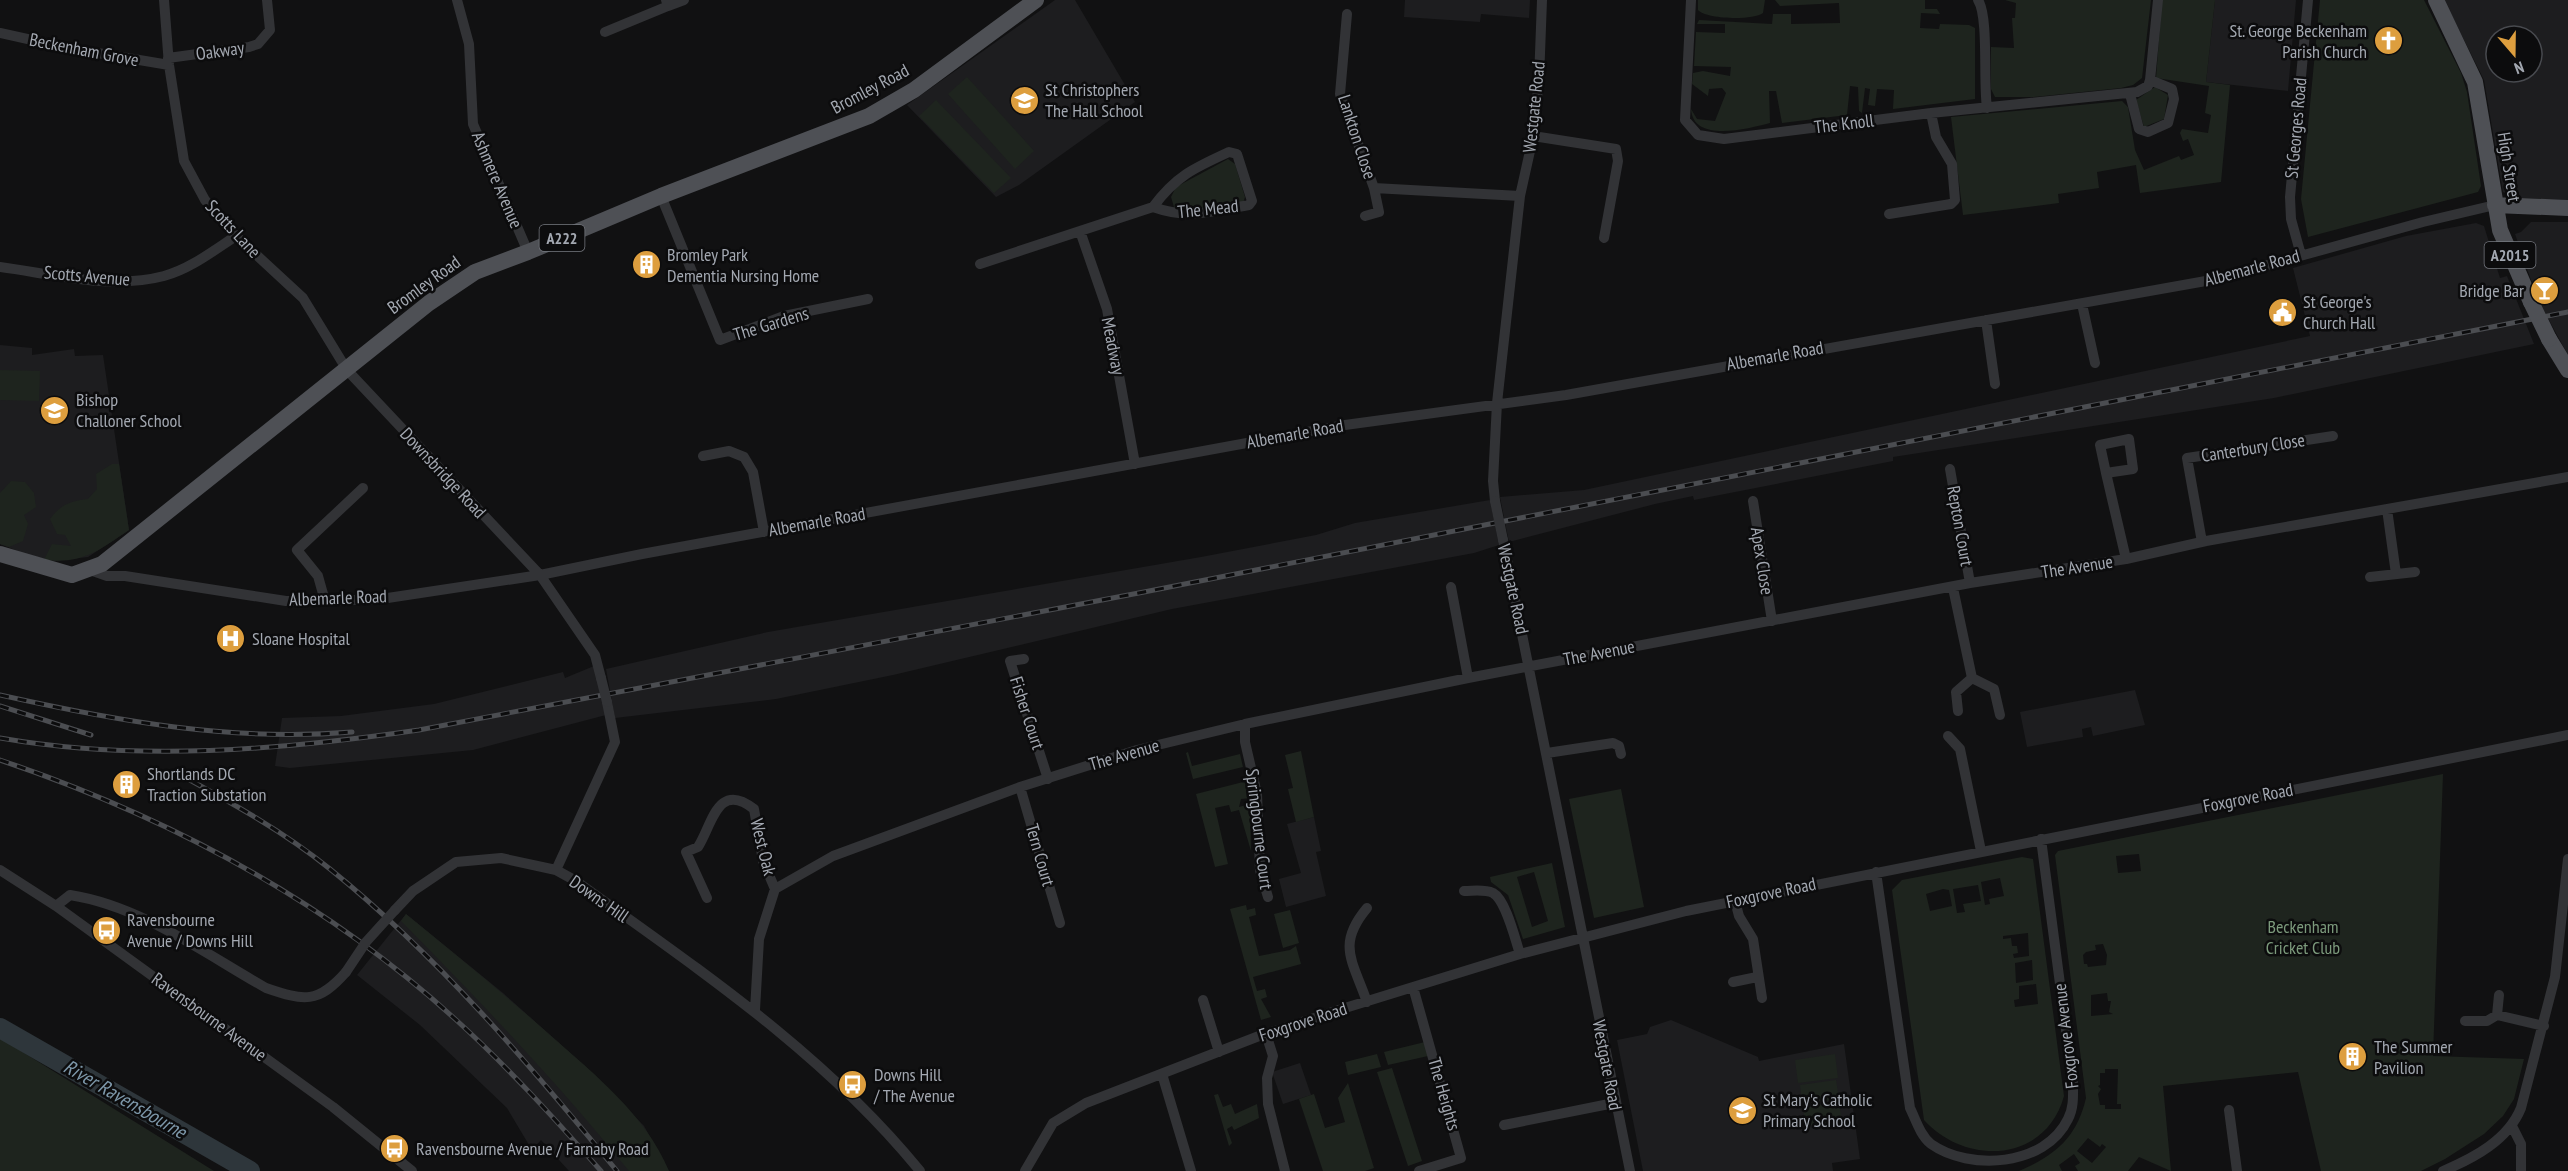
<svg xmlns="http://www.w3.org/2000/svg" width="2568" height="1171" font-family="'PT Sans Narrow',sans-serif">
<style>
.built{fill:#1d1d1f;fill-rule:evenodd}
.green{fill:#1e241e;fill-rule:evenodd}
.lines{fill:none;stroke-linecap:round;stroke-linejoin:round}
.river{stroke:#2e363b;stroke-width:20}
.minor{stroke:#323336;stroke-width:10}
.primary{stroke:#4e5055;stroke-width:16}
.rail-casing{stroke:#4b4d51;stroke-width:5}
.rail{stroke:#0c0c0d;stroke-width:3;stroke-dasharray:9;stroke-linecap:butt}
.minor-bridge{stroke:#323336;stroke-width:10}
.primary-bridge{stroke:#4e5055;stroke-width:16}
.labels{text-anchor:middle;stroke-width:5;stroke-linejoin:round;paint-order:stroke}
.shield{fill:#0c0c0d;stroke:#767980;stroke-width:1.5}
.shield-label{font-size:16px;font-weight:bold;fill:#a3a8b1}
.poi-label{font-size:18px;fill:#a3a8b1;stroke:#0c0c0d;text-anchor:start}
.street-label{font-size:18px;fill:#a3a8b1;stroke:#0c0c0d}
.park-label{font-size:18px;fill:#7c9a7c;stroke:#0c0c0d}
.water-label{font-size:20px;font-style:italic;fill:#7d97a9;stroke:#0c0c0d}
</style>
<rect width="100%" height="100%" fill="#111112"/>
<path class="built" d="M1055,0H1075L1135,102L1019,185L996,197L907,105Z
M1405,0H1530L1529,18L1481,14L1480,22L1404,17Z
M2215,0H2296L2288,91L2206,82Z
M2444,0H2568V200L2514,198L2503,192L2484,80ZM2496,36H2532V72H2496Z
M2531,222H2568V355L2538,300L2515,234L2521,232Z
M2476,223L2484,226L2500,278L2507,276L2534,344L2274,398L1893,457V461L1694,500L1693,496L1655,504L1509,542L1500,497L1584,490L2310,336L2293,268L2406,236Z
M0,345L32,348V355L74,349L75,356L103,355L129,530L88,557L55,561L28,555L0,544Z
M1490,500L1499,545L1474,553L1172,609L893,675L776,699L615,718L606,669L768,632L1201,557L1316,535L1355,523Z
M594,666L606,715L473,750L290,768L275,766L282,718L341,716L434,704L563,672L565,678Z
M2135,690L2145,725L2093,736L2091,727L2082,729L2083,737L2027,747L2020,712Z
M1314,817L1321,851L1316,852L1326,896L1286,907L1279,879L1301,873L1287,824Z
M406,914L503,993L595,1075L644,1126L669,1171H569L541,1140L532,1150L507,1108L420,1025L357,975Z
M1671,1020L1758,1057L1759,1061L1844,1044L1860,1159L1832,1163L1833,1171H1643L1617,1040L1647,1034L1650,1027Z
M1300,1063L1311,1095L1283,1104L1272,1072Z"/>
<path class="green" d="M1698,0H1765L1763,13C1752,21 1706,19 1698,10Z
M1775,0H1925V9H1937L1940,14L1921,13L1920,28L1939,29L1940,24L1969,25L1975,28V99L1893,109L1894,90L1877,89L1875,106L1868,105L1870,89L1865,88L1862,113L1859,111L1858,87L1850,86L1847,115L1782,123L1776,91H1769L1770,123C1747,129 1693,143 1691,109L1697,119L1715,121L1726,93L1722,88L1709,89L1708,96L1692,84L1693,73L1703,71L1730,76L1731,67L1694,66L1696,32L1725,33V24H1697L1699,20L1772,24L1773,14H1791V24L1840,23L1839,3L1780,6Z
M2005,0H2151L2142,78L2133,85L2121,88L2034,97H1995L1991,89V47L2014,48L2012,18H2015L2016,3Z
M2162,0H2215L2206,82L2230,85L2221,182L2140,193L2136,165L2097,172L2099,188L2058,194L2059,203L1963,215L1951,117L2122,101L2128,107L2135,150L2144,170L2179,156L2181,160L2194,155L2188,139L2183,141L2180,133L2182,129L2208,133L2211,115L2205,113L2209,86L2156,78Z
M2320,0H2424L2461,73L2467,92L2481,186L2478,192L2308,237L2301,199Z
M967,77L1034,151L1015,169L948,94Z
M2155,87L2168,95L2164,119L2144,127L2136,100Z
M936,100L1011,178L994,193L919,116Z
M1228,159L1235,164L1245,197L1243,203L1179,211L1174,207L1171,197L1176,187Z
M0,370L40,371L39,401L0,400Z
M112,464H119L129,530C98,551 83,564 44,560L52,544L71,546L65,535L57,534L50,519C61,504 71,501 88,499L97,489L96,474Z
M11,481L25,482L34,493L36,507L24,515L28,524L23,541L9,547L0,544V493Z
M1301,751L1314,817L1296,822L1288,789L1293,788L1285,755Z
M1188,752L1192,766L1240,754L1243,767L1193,779L1186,753Z
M2443,774L2433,1056L2524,1059L2514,1099L2503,1116L2484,1134L2445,1159L2421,1171H2321L2298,1072L2163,1086L2171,1171L2139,1157L2128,1171H2078L2075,1166L2080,1163L2074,1154L2059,1165L2062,1171H2019C2056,1155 2077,1137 2086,1098L2055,855L2058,851ZM2139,854L2141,871L2118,873L2116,856ZM2103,944L2107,955L2106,965L2088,967L2087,964H2084L2083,955L2086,952L2096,950L2095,945ZM2107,993L2108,1001H2111L2109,1012L2113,1014L2091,1016V995ZM2105,1069H2118L2117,1104H2121V1109H2105V1105H2100L2098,1094L2101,1089L2098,1086L2100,1085V1073H2105ZM2088,1138L2100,1147L2102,1144L2106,1147L2092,1163L2077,1151Z
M1247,781L1251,798L1241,799L1239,807L1250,804L1251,851L1239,810L1231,812L1229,805L1215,808L1228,864L1215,867L1196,794Z
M1621,789L1644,907L1594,918L1569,799Z
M2022,857L2033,859L2064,1096C2046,1162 1967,1167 1924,1120L1892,890L1902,880ZM2000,878L2004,896L1989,899L1990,904L1985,905L1981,882ZM1978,885L1981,901L1963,904L1965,912L1957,913L1953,889ZM1943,889L1949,890L1952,906L1930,911L1926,894ZM2028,933L2029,956L2014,958L2013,954L2018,953L2017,946H2012L2011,938L2003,939V936ZM2032,960L2033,980L2016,983L2015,963ZM2036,984L2038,1004L2015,1007L2014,1000L2019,999V986Z
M1552,863L1565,927L1523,939L1508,895L1491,882L1490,877ZM1534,872L1548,921L1532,927L1517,877Z
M1246,905L1247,910L1255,908L1256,915L1249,917L1259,956L1290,950L1296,946L1301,964L1253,977L1257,991L1265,989L1267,997L1261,999L1271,1017L1261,1020L1230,909Z
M1290,910L1299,943L1283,948L1274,914Z
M406,914C455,954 503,993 550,1035C594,1074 646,1115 669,1171H629C558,1083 480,1001 401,921Z
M0,1038L214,1171H0Z
M1425,1042L1428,1056L1388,1065L1384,1052Z
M1377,1054L1381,1067L1348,1075L1345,1062Z
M1835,1054L1838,1078L1798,1083L1795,1060Z
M1392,1068L1422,1161L1408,1166L1377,1072Z
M1836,1080L1839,1099L1802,1104L1800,1085Z
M1348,1083L1374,1168L1365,1171H1323L1299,1099L1314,1094L1325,1128L1345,1122L1338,1098Z
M1218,1094L1223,1107L1231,1104L1235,1114L1257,1104L1259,1118L1234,1130L1232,1126L1227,1129L1232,1143L1229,1146L1214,1095Z
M1839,1103L1842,1122L1805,1126L1803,1107Z"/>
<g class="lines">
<path class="river" d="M0,1028L250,1171"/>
<path class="minor" d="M164,0L169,65L184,161L205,200L236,236L303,298L347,370L540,575L595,655L601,678
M457,0L469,44L473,124L528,252
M666,0L668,6L684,0
M1691,0L1685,120L1698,135L1724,139L1931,113L2137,92L2148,86L2150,80L2158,0
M1978,0C1989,17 1983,82 1987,108
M1347,14L1340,94L1374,188L1520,196
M605,32L668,6
M0,33L68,48L169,65
M168,58L249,47L258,44L270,30L267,0
M2130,94L2139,129L2148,132L2168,123L2174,99L2172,89L2150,80
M1533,136L1616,149L1618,161L1604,238
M1229,152L1237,154L1252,201L1249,205C1212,211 1189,220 1153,207C1176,176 1194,168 1229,152Z
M661,196L720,340L784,316L868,299
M1889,214L1951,204L1955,200L1952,164L1936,137L1931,113
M1365,216L1379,212L1374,188
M1080,231L1107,309L1135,464
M2301,255L2291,219L2290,197L2308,0
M980,264L1153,207
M0,267C53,274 111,290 164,276C190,269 213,251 236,236
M2082,304L2095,363
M1986,320L1995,384
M703,456L729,451L744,457L753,472L764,532
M1950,469L1970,583
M2106,473L2100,445L2129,439L2133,469L2106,473L2126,559
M1495,501L1493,481L1497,403L1520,196L1532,142L1539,80L1542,0
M1753,501L1772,621
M2387,509L2396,574
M1503,540L1630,1171
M2202,542L2187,458L2333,436
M90,570L107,576H125L286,601H325L381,599L540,575L642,554L1345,425L1566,395L2217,279L2423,222L2495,205
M2370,577L2415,572
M1451,587L1468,678
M1953,588L1972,678
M325,601L318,576L297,550L363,488
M1024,659L1010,661L1048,779
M1972,678L1994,689L2000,715
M1958,711L1956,692L1972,678
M1245,724V742L1257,794L1260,870L1268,897
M1948,736L1960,749L1981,851
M1547,753L1613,743L1619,746L1621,754
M1020,787L1060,923
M0,870L56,906L333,1107L412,1171
M556,870L615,742L607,702
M1876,872L1910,1108C1916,1120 1920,1135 1931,1144C1969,1171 2045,1167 2068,1119C2074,1108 2073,1095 2073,1083L2041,839
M1464,891C1474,891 1484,889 1493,893C1506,900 1515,939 1520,954
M707,898L686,852L698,847C712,826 717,780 754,809L763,861L775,889
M1735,901L1739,916L1753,939L1762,998
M56,906L70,895C141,906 204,953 266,988C304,1001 318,1004 346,972
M395,910L413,891L456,862L501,858L556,870L576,881C698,969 824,1053 920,1171
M1733,982L1757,977
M1413,987L1461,1158L1419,1171
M1203,1000L1219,1052
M1367,1002C1353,961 1336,945 1367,908
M755,1010L759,939L775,889L833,856L1020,787L1137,750L1245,724L1468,678L1970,583L2126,559L2206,541L2568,477
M2497,1015L2499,995
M2465,1021H2487L2497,1015L2544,1026
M1266,1034L1273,1056L1267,1078L1268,1104L1285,1171
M1162,1074L1191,1171
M2229,1110L2237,1171
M1504,1125L1614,1103
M2512,1126L2521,1144V1171
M1025,1171L1053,1123L1086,1103L1259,1036L1345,1008L1520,954L1686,911L2568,735
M2443,1171C2474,1158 2508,1140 2521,1108L2555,977L2568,859"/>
<path class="primary" d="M2436,0L2475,82L2500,230L2531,302
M2495,205L2568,208
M2549,339L2568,370
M0,554L72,575L102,564L429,303L475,272L528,252L661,196L869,116L914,90L1036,0"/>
<defs>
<path id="rail" d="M0,695C116,721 233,742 352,732
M0,706L91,735
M0,738C138,762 281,750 419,730L1144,592L2568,312
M0,760C166,816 324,900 454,1018C507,1066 554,1118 601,1171
M177,773C230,802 283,831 330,869C438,956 529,1064 617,1171"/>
</defs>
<use href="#rail" class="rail-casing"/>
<use href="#rail" class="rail"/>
<path class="minor-bridge" d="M1495,501L1503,540
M601,678L607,702
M346,972L366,942L395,910"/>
<path class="primary-bridge" d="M2531,302L2549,339"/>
</g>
<defs>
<symbol id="church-disc" viewBox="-11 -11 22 22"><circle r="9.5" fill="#dd9e3e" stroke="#0c0c0d"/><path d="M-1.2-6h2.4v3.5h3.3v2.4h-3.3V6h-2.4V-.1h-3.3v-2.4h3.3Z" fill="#fff"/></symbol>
<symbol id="school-disc" viewBox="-11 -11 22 22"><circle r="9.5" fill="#dd9e3e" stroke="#0c0c0d"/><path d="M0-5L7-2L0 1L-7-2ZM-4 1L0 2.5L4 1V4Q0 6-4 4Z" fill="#fff"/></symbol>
<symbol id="building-disc" viewBox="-11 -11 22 22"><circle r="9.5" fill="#dd9e3e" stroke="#0c0c0d"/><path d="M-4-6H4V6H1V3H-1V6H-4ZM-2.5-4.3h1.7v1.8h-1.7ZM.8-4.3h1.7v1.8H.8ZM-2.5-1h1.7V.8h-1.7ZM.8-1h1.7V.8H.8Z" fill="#fff"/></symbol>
<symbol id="bar-disc" viewBox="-11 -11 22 22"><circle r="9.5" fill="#dd9e3e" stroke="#0c0c0d"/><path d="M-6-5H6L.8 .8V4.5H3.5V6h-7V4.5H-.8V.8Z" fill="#fff"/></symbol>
<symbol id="civic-disc" viewBox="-11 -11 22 22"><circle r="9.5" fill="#dd9e3e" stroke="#0c0c0d"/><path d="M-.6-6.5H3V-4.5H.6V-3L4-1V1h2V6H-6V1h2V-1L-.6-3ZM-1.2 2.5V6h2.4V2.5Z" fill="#fff"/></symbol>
<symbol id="hospital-disc" viewBox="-11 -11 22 22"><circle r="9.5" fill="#dd9e3e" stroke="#0c0c0d"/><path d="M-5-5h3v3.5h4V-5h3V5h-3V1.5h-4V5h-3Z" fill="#fff"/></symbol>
<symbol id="bus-disc" viewBox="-11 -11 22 22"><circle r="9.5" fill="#dd9e3e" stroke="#0c0c0d"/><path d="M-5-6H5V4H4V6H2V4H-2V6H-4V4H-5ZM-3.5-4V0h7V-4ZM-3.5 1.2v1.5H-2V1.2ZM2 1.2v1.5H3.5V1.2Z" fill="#fff"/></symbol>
</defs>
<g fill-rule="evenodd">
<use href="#church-disc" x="2372" y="24" width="33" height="33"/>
<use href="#school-disc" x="1008" y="84" width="33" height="33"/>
<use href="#building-disc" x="630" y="248" width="33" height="33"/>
<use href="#bar-disc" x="2528" y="274" width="33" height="33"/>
<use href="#civic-disc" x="2266" y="296" width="33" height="33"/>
<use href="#school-disc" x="38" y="394" width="33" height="33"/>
<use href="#hospital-disc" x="214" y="622" width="33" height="33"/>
<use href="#building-disc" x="110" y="768" width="33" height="33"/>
<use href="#bus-disc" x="90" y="914" width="33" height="33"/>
<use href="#building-disc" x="2336" y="1040" width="33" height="33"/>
<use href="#bus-disc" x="836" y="1068" width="33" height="33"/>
<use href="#school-disc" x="1726" y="1094" width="33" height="33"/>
<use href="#bus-disc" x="378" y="1132" width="33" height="33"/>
</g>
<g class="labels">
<g class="shield">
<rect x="539.5" y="225" width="45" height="26" rx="4.5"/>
<rect x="2484.5" y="242" width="51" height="26" rx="4.5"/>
</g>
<g class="shield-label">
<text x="562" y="244">A222</text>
<text x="2510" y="261">A2015</text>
</g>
<g class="poi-label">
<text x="2367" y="37" text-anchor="end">St. George Beckenham<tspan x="2367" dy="21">Parish Church</tspan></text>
<text x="1045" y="96">St Christophers<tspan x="1045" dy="21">The Hall School</tspan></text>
<text x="667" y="261">Bromley Park<tspan x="667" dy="21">Dementia Nursing Home</tspan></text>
<text x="2524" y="297" text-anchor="end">Bridge Bar</text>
<text x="2303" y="308">St George's<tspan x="2303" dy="21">Church Hall</tspan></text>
<text x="76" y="406">Bishop<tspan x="76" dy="21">Challoner School</tspan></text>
<text x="252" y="645">Sloane Hospital</text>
<text x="147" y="780">Shortlands DC<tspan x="147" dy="21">Traction Substation</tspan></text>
<text x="127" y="926">Ravensbourne<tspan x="127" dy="21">Avenue / Downs Hill</tspan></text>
<text x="2374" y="1053">The Summer<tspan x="2374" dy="21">Pavilion</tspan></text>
<text x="874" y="1081">Downs Hill<tspan x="874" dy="21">/ The Avenue</tspan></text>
<text x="1763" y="1106">St Mary's Catholic<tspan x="1763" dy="21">Primary School</tspan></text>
<text x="416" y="1155">Ravensbourne Avenue / Farnaby Road</text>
</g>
<g class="street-label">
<text transform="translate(84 50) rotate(11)" y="6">Beckenham Grove</text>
<text transform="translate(220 51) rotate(-8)" y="6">Oakway</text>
<text transform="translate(870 89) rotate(-28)" y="6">Bromley Road</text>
<text transform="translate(1534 107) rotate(-84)" y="6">Westgate Road</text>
<text transform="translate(1844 124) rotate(-7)" y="6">The Knoll</text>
<text transform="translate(2296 128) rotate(-85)" y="6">St Georges Road</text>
<text transform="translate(1357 137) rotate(72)" y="6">Lankton Close</text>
<text transform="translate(2509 167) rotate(81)" y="6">High Street</text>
<text transform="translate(497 180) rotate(67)" y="6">Ashmere Avenue</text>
<text transform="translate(1208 209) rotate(-6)" y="6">The Mead</text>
<text transform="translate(233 229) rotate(47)" y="6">Scotts Lane</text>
<text transform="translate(2252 268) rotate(-15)" y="6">Albemarle Road</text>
<text transform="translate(87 276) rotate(5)" y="6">Scotts Avenue</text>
<text transform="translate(424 285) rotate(-36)" y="6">Bromley Road</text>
<text transform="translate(771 324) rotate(-17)" y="6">The Gardens</text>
<text transform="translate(1113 346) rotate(79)" y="6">Meadway</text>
<text transform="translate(1775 356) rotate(-10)" y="6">Albemarle Road</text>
<text transform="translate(1295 434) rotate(-10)" y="6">Albemarle Road</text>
<text transform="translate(2253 448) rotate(-9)" y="6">Canterbury Close</text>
<text transform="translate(443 473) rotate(47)" y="6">Downsbridge Road</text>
<text transform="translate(817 522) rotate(-10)" y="6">Albemarle Road</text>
<text transform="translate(1960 526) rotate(80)" y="6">Repton Court</text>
<text transform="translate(1762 561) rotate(81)" y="6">Apex Close</text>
<text transform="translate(2077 567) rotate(-9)" y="6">The Avenue</text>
<text transform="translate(1513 589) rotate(78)" y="6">Westgate Road</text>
<text transform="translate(338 598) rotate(-2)" y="6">Albemarle Road</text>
<text transform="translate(1599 653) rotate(-11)" y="6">The Avenue</text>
<text transform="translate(1027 713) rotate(72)" y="6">Fisher Court</text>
<text transform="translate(1124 755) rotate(-16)" y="6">The Avenue</text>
<text transform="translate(2248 798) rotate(-11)" y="6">Foxgrove Road</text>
<text transform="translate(1259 829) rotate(83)" y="6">Springbourne Court</text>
<text transform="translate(763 847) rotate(76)" y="6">West Oak</text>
<text transform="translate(1040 855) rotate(74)" y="6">Tern Court</text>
<text transform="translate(1771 893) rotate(-12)" y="6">Foxgrove Road</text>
<text transform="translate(599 899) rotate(35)" y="6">Downs Hill</text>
<text transform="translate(209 1017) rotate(36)" y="6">Ravensbourne Avenue</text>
<text transform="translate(1303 1022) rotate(-18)" y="6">Foxgrove Road</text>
<text transform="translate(2066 1036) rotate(-97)" y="6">Foxgrove Avenue</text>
<text transform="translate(1607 1065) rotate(79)" y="6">Westgate Road</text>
<text transform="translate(1444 1094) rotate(74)" y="6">The Heights</text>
</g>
<g class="park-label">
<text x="2303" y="933">Beckenham<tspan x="2303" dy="21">Cricket Club</tspan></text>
</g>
<g class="water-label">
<text transform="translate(125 1099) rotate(30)" y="7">River Ravensbourne</text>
</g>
</g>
<g transform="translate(2514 54) rotate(160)"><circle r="28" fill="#0c0c0d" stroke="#484a4f" stroke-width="1.5"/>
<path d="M0-4.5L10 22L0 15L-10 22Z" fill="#dd9e3e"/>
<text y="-9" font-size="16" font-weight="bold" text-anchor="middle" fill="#a3a8b1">N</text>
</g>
</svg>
